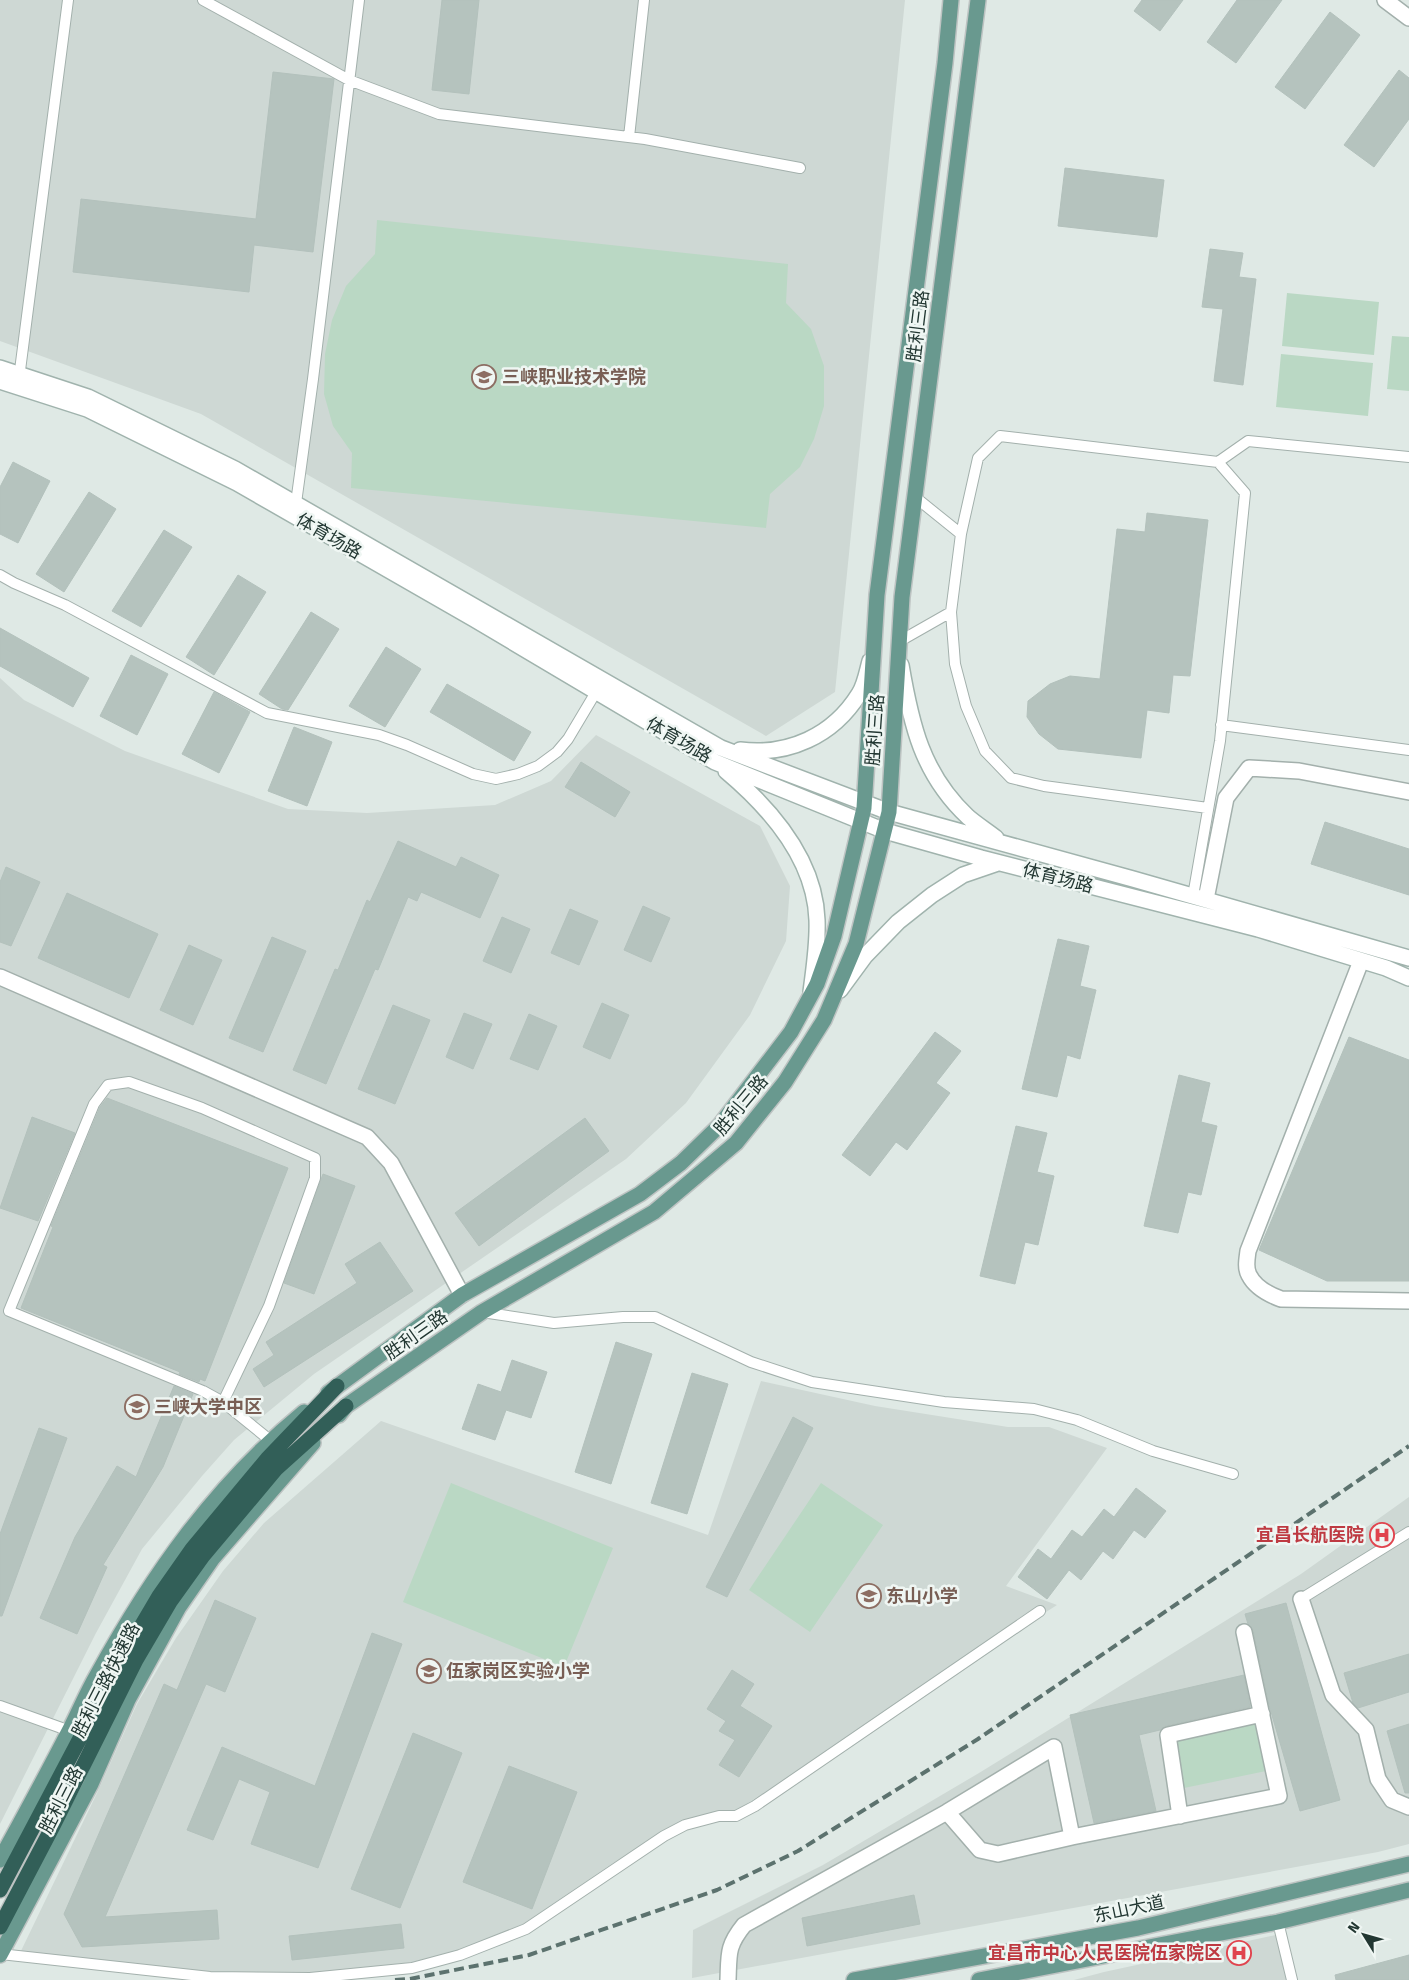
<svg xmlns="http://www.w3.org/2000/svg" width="1409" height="1980" font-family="'Fira Sans','Noto Sans SC',sans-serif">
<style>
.built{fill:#ced8d4}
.park{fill:#bad8c4}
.building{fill:#b5c3be;stroke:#b3c1bc}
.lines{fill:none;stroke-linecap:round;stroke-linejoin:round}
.lane-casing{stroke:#a3b0ac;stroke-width:12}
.street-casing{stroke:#a3b0ac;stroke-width:18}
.secondary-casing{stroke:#a0b3ad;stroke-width:18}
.primary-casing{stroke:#bdc3c2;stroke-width:18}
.highway-casing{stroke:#bdc3c2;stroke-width:18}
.lane{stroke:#fff;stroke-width:10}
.street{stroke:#fff;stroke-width:15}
.secondary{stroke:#fff;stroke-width:15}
.primary{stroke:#69998f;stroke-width:15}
.highway{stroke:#325f58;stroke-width:15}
.rail{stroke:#5c726e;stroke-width:4;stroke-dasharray:10 5;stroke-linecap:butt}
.labels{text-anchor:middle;stroke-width:5;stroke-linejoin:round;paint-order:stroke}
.street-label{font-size:18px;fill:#223732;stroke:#eff6f3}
.education-label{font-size:18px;font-weight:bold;fill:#785e54;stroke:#eff6f3;text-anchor:start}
.health-label{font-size:18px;font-weight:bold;fill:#be3a42;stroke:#eff6f3;text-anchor:end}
</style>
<rect width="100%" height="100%" fill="#dfe9e5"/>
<path class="built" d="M0,0H905L835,692L766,736L201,414L0,341Z
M0,678L24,700L125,751L288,809L367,813L495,805L551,781L596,735L760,826L790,886L786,941L750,1015L686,1103L626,1159L314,1374L234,1440L202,1476L142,1549L96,1633L0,1824Z
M761,1381L875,1406L1008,1427H1049L1107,1448L1006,1586L1057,1605L737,1810L691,1818L613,1863L523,1924L457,1951L413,1962L309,1974H214L20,1953L97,1793L137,1704L176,1638L223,1571L264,1523L381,1421L708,1535Z
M1409,1497V1844L1378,1852L692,1978L693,1930L823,1865L979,1773L1301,1574Z
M1280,1934L1294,1980H1074L1104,1972Z"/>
<path class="park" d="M377,220L788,264L786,303L811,329L824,366V406L814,439L800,467L770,494L766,528L351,488L352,453L333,426L324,394L325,354L332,320L346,286L375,254Z
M1287,293L1379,302L1374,355L1282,346Z
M1392,336L1409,337V391L1387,389Z
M1281,354L1373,363L1368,416L1276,407Z
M451,1483L613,1548L564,1667L403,1602Z
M821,1483L883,1525L810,1632L749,1590Z
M1256,1721L1266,1771L1184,1788L1174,1738Z"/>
<path class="building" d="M442,0H479L469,94L432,90Z
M1142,0H1183L1160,31L1134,11Z
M1237,0H1282L1236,63L1207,42Z
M1330,12L1360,35L1305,109L1275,87Z
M1399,70L1409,78V119L1374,167L1344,145Z
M273,72L334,79L313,252L254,245L249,292L73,272L81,199L256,219Z
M1065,168L1164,180L1157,237L1058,226Z
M1210,249L1243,253L1239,277L1256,279L1243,385L1214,381L1223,309L1202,307Z
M13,462L50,481L18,543L0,534V487Z
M89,492L116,509L64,592L36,574Z
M1147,513L1208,520L1190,676L1173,675L1169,713L1147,710L1141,758L1058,749L1039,734L1027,717L1028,701L1050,684L1070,676L1100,679L1117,529L1145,532Z
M164,530L192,547L141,627L112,611Z
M238,575L266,592L214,675L186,657Z
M311,612L339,629L288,710L282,709L259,694Z
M0,628L89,678L73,707L0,666Z
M386,647L421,669L385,727L349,706Z
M131,655L168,674L137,735L100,716Z
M447,684L531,732L514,761L430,712Z
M214,692L250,712L219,773L182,754Z
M294,727L332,742L307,806L268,791Z
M581,762L630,792L615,817L565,787Z
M1325,822L1409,849V895L1311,864Z
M398,841L456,867L461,857L499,875L480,918L421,892L417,901L408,897L378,970L375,969L326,1084L293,1070L335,969L338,970L367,900L370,902Z
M6,867L40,882L11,946L0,942V882Z
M67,893L158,934L129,998L38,958Z
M643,906L670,918L651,962L624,950Z
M570,909L598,921L579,965L551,953Z
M502,917L530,929L511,973L483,961Z
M272,937L306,951L263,1052L229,1038Z
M1058,939L1089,946L1080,986L1096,990L1080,1059L1067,1055L1057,1097L1022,1089Z
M189,945L222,960L193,1025L160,1010Z
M602,1003L629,1015L610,1059L583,1047Z
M393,1005L430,1020L395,1104L358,1089Z
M464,1013L492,1024L473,1069L446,1057Z
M529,1014L557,1026L538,1070L510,1059Z
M935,1032L961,1051L936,1083L950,1093L907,1150L896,1142L870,1176L842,1155Z
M1349,1037L1409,1060V1281H1327L1259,1250Z
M1179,1075L1210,1083L1201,1122L1217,1126L1201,1195L1188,1192L1178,1233L1144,1226Z
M107,1098L288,1168L205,1381L200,1379L199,1382L179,1374L180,1372L21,1308L53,1227L51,1226L100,1107Z
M32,1117L75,1133L38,1221L0,1208Z
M585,1118L609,1151L479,1246L455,1213Z
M1016,1126L1047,1133L1037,1172L1054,1176L1038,1245L1025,1242L1015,1284L980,1276Z
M323,1174L355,1186L314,1294L284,1283Z
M380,1242L413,1291L264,1387L253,1369L274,1355L266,1342L357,1283L345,1264Z
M616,1342L652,1354L611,1484L575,1472Z
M512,1360L547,1372L531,1418L506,1410L495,1440L462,1429L478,1384L501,1392Z
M692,1373L728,1384L687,1514L651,1503Z
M174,1386L193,1394L163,1467L103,1565L107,1567L77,1634L40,1618L75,1537L117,1466L136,1477Z
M793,1417L813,1428L727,1597L706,1587Z
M39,1428L67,1438L2,1616H0V1534Z
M1136,1488L1166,1511L1145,1538L1134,1530L1113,1559L1103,1551L1081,1580L1069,1570L1047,1599L1018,1577L1038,1549L1051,1559L1072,1530L1082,1537L1104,1509L1114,1517Z
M215,1600L256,1618L225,1692L206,1684L105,1917L217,1910L219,1939L82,1947L64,1914L164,1684L177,1690Z
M1286,1603L1340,1800L1300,1811L1269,1705L1253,1630L1248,1624L1245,1614Z
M372,1633L402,1644L318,1868L251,1844L270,1792L239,1779L213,1840L187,1830L222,1747L315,1786Z
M1409,1654V1692L1358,1708L1353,1703L1344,1673Z
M732,1670L754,1684L740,1706L772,1726L739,1777L719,1765L735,1740L719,1731L726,1721L707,1709Z
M1244,1675L1250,1707L1166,1726L1160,1730L1139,1735L1156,1811L1094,1823L1070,1715Z
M1409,1724V1793H1405L1387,1731Z
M413,1733L462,1753L400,1908L351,1889Z
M509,1766L577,1792L532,1909L463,1882Z
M914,1895L920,1924L807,1946L802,1918Z
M401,1924L404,1948L292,1960L289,1936Z
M1409,1955V1980H1336L1335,1975Z"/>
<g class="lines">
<defs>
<path id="lane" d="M203,0L349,80L439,114L645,139L800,168
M629,137L644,0
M19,378L68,0
M1218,462L1248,441L1409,457
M296,503L313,379L359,0
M961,534L978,458L1000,436L1218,462L1245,493L1220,741L1193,896
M0,575L14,583L65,605L267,713L379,735L407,745L473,774L496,779L518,774L538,766L557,752L568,739L596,692
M951,612L955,664L966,706L985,751L1011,778L1044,786L1208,808
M900,641L951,612L961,534L915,497
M1221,725L1409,750
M482,1312L554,1323L623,1317H655L751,1362L812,1382L944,1402L1034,1409L1077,1420L1153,1451L1233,1474
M223,1402L269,1306L315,1178V1158L202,1108L129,1082L108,1085L94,1104L9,1311L203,1391L223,1402L271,1441
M1301,1599L1409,1532
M0,1706L70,1731
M1278,1922L1292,1980
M0,1954L210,1977L310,1978L412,1968L460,1955L526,1929L664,1836L685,1825L719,1816H736L755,1806L1040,1611"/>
<path id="street" d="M1385,0L1409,18
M1206,899L1226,798L1249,768L1299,771L1409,792
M1361,961L1248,1251C1247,1259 1245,1268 1249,1275C1255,1287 1270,1295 1281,1299L1409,1301
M0,977L367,1137L391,1163L462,1295
M1301,1599L1333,1695L1366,1730L1378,1779L1392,1800L1409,1807
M1180,1816L1168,1735L1262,1714
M1072,1837L1279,1796L1244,1632
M728,1980C729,1954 727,1946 744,1925L947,1812L1054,1747L1072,1837L998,1854L980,1850L947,1812"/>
<path id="secondary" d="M0,368L88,397L235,469L721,748L889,812L1133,879L1409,958
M0,381L87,409L237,483L474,619L715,762L885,831L981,858L1258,929L1386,968L1409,978
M901,665C911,724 922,774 968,817C976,824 987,831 996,838
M740,750C788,756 833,736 859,694C865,685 867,672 870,661
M726,771C770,808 815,859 817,920C818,944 814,968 811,992
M840,990L865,956L898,922L932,895L963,875L998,863"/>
<path id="primary" d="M328,1393L462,1295L640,1194L681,1163L720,1125L791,1032L817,984L834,936L864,808L877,595L945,63L951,0
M339,1415L346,1406L482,1312L654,1212L736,1143L785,1082L824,1020L856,944L889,812L902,597L978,0
M0,1860C23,1818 46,1776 68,1733C78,1714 86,1694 97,1675C152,1575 215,1485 304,1412
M0,1955L91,1784L128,1700L179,1607L213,1558L313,1443
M854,1980L1138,1928L1409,1864
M979,1980L1278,1922L1409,1890"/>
<path id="highway" d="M0,1890L123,1657L159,1596L192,1549L267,1459L337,1386
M0,1927L53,1826L136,1660L170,1602L203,1556L276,1469L346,1406"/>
</defs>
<use href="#lane" class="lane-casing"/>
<use href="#street" class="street-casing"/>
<use href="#secondary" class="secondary-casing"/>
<use href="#primary" class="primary-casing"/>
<use href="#highway" class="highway-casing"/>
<use href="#lane" class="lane"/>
<use href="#street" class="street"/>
<use href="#secondary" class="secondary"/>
<use href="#primary" class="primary"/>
<use href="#highway" class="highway"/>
<path class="rail" d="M395,1980L410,1979L529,1955L717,1890L798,1851L978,1739L1409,1446"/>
</g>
<defs>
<symbol id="university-ring" viewBox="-11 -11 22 22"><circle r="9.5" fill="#eff6f3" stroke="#8d6e63" stroke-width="1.5"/><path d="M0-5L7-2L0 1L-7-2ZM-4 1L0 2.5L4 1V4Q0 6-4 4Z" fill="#8d6e63"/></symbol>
<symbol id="school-ring" viewBox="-11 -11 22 22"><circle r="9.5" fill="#eff6f3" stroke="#8d6e63" stroke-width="1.5"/><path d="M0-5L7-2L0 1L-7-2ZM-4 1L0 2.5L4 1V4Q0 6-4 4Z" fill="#8d6e63"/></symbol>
<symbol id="hospital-ring" viewBox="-11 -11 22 22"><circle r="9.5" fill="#eff6f3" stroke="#e0444e" stroke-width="1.5"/><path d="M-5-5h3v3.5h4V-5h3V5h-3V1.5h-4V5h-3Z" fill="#e0444e"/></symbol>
</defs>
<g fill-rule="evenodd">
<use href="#university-ring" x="470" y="363" width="28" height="28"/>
<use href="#school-ring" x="123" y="1393" width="28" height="28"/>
<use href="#hospital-ring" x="1368" y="1521" width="28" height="28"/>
<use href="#school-ring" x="855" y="1582" width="28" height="28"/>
<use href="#school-ring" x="415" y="1657" width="28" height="28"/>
<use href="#hospital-ring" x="1225" y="1939" width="28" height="28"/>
</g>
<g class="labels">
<g class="street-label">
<text transform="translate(918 326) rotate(-83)" y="6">胜利三路</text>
<text transform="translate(329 536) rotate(30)" y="6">体育场路</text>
<text transform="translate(875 730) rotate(-86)" y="6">胜利三路</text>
<text transform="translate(679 740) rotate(30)" y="6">体育场路</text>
<text transform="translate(1058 878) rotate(14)" y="6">体育场路</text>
<text transform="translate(741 1105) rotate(-50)" y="6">胜利三路</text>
<text transform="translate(416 1335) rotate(-35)" y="6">胜利三路</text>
<text transform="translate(106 1680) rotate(-63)" y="6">胜利三路快速路</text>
<text transform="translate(61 1800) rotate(-63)" y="6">胜利三路</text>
<text transform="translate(1129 1909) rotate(-12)" y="6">东山大道</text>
</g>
<g class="education-label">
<text x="502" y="383">三峡职业技术学院</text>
<text x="154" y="1413">三峡大学中区</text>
<text x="886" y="1602">东山小学</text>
<text x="446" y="1677">伍家岗区实验小学</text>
</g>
<g class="health-label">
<text x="1364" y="1541">宜昌长航医院</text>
<text x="1222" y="1959">宜昌市中心人民医院伍家院区</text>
</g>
</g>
<g transform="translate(1364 1935) rotate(307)" stroke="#eff6f3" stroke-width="4" paint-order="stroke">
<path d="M0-4L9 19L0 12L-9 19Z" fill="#223732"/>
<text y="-8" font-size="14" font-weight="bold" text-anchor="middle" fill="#223732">N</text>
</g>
</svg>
